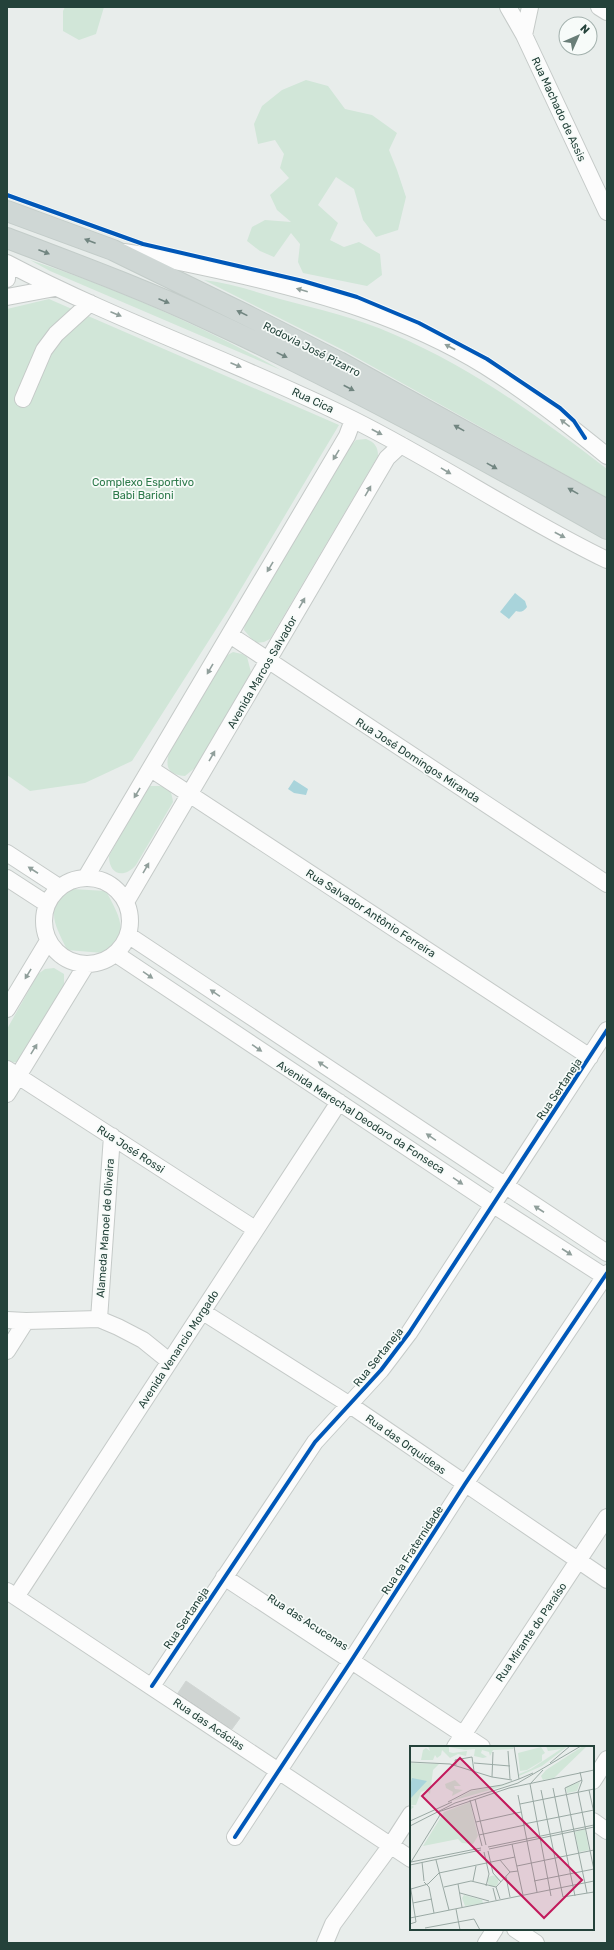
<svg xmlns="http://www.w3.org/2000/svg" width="614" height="1950" font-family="Rubik,sans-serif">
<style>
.green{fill:#d1e6d8}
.water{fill:#a9d4db}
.shadow{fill:#0003}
.building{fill:#cfd4d2;stroke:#d1d6d4}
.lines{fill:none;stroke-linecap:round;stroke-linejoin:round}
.minor-casing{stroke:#c5cac8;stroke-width:18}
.major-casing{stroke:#c3ccc9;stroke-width:22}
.minor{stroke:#fcfcfc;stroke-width:16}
.major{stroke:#cfd7d5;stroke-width:20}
.cycleway-casing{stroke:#f7fbf9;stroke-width:6}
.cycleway{stroke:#0057b8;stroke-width:4}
.oneway{fill:#718580}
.oneway2{fill:#909f9b}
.labels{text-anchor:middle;stroke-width:3.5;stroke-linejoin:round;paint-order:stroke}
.street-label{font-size:11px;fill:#24423a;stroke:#f7fbf9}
.park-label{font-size:11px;fill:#2d7a4b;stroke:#f7fbf9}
.inset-road{fill:none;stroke:#9aa9a4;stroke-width:1}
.view{fill:#c2185b;fill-opacity:0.15;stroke:#c2185b;stroke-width:2}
.inset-edge{fill:none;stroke:#24423a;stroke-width:2}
</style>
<rect width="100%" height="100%" fill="#e8edeb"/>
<path class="green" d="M65,7H104L96,34L79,40L63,31V11Z
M306,80L328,86L345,109L372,115L397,133L389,150L397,170L406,197L398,230L376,237L363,220L354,189L336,177L318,205L338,223L330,240L344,247L359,242L380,254L382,275L367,286L303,273L298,262L300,244L291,233L274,257L260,251L247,241L252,227L265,220L291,222L277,210L270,195L289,178L280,168L284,154L275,140L258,144L254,124L262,106L282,90Z
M30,260C116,288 202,326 281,370L50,271Z
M204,280C230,283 256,292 280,299C318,309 357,318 393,334C474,369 538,416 607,469V498L343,350Z
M49,299L339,425L229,609L132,761L85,783L30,791L7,775V309Z
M366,439C374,442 378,446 378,456L270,639L264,642L255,643L244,630L245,623L347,450L356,440Z
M233,652L242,654L247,657L251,672L196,767L185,776C166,774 165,765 170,750L226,656Z
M150,786C166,786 171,785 173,802L136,865C124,879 109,875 109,856L143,795Z
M72,889L106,891C119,916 132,934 103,953L67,950C55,924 43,908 72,889Z
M54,968L64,974V987L18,1062L7,1063V1029L38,974L45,969Z"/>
<path class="water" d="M515,593L525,601L527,607C524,611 521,613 516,611L509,619L500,612Z
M294,780L308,789L306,795L294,793L288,789Z"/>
<path class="shadow" d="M187,1682L231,1728L226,1734L173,1699Z"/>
<path class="building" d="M186,1681L240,1718L232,1729L178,1693Z"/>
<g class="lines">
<defs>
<path id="minor" d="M508,7L524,35L607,212
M599,7L607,12
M524,35L530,7
M124,252C160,257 195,265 231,273C320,293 407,318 485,366C528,393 568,424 607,456
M7,263C119,322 240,363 354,420C440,463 520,518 607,560
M7,270V279
M7,297L55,288
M23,399L44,350L56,334L90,303
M230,635L607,884
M151,769L590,1057
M7,853L59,887
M86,877L347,436L353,420
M44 921a43 43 0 1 1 86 0a43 43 0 1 1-86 0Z
M7,878L47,904
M126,902L387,458L401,445
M128,935L607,1253
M116,954L492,1204L607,1278
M7,1009L48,941
M7,1069L255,1229
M7,1094L86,965
M203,1312L350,1405L607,1580
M99,1319L112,1136
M7,1320L26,1321L99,1319L118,1327L143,1340L169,1361
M7,1351L26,1321
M224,1577L482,1747
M7,1591L411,1859
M16,1597L339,1102
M152,1686L315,1442L381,1370L409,1333L607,1030
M455,1747L607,1517
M593,1781L607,1759
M593,1821L607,1831
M235,1837L351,1661L465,1484L607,1273
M515,1929L536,1943
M325,1943L333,1924L391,1845L411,1814
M486,1943L495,1929"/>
<path id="major" d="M7,211L113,250L246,315L339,362L607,510
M7,238C75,264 143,289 209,320C345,383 477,455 607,529"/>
</defs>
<use href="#minor" class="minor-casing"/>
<use href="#major" class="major-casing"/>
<use href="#minor" class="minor"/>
<use href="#major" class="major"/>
<defs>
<path id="cycleway" d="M7,195L143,244L303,281L357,297L419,323L487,359L560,408L574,421L585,438
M152,1686L315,1442L381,1370L409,1333L607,1030
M235,1837L351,1661L465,1484L607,1273"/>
</defs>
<use href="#cycleway" class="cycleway-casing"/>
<use href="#cycleway" class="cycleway"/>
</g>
<defs><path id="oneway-solid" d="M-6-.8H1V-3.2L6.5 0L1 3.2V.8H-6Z"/></defs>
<g class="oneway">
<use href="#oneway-solid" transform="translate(90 241) rotate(-159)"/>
<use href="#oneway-solid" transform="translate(44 252) rotate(21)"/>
<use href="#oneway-solid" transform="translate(164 301) rotate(23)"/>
<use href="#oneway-solid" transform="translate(242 313) rotate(-154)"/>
<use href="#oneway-solid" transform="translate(282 355) rotate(26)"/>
<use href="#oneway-solid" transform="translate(349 388) rotate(27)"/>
<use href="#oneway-solid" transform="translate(459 428) rotate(-151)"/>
<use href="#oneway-solid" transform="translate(492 466) rotate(29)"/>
<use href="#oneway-solid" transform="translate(573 491) rotate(-151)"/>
</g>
<g class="oneway2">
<use href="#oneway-solid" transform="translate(302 290) rotate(-164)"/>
<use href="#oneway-solid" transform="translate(116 314) rotate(23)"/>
<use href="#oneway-solid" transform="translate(450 347) rotate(-152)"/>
<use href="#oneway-solid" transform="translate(236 365) rotate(23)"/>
<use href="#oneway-solid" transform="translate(565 423) rotate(-142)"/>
<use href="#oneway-solid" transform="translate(377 432) rotate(28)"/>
<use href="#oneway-solid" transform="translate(336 455) rotate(121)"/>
<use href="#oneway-solid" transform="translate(446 471) rotate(31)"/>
<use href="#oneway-solid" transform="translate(368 491) rotate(-60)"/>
<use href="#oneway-solid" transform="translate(560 535) rotate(28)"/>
<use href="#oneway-solid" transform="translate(270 567) rotate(121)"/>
<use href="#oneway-solid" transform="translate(302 603) rotate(-60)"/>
<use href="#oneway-solid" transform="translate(210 669) rotate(120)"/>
<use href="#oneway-solid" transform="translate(212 756) rotate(-60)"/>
<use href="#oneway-solid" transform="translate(137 793) rotate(121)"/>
<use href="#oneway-solid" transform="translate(146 868) rotate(-60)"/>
<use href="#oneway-solid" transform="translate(33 870) rotate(-147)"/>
<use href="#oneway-solid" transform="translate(28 974) rotate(121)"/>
<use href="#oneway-solid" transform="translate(148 975) rotate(34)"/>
<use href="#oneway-solid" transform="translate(215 993) rotate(-146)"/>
<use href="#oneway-solid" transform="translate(257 1048) rotate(34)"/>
<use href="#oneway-solid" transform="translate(34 1049) rotate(-58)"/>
<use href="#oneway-solid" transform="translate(323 1065) rotate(-146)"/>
<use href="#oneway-solid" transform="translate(431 1137) rotate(-146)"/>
<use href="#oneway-solid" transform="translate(458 1181) rotate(34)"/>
<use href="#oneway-solid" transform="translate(539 1209) rotate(-147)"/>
<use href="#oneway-solid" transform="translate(567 1252) rotate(33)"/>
</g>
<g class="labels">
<g class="street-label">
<text transform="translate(559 109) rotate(65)" y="4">Rua Machado de Assis</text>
<text transform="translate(312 349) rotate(27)" y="4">Rodovia José Pizarro</text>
<text transform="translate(313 400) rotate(25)" y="4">Rua Cica</text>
<text transform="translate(262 672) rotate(-60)" y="4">Avenida Marcos Salvador</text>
<text transform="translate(418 760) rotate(33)" y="4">Rua José Domingos Miranda</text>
<text transform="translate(371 913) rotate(33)" y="4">Rua Salvador Antônio Ferreira</text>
<text transform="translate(559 1089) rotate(-56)" y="4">Rua Sertaneja</text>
<text transform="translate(361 1117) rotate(33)" y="4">Avenida Marechal Deodoro da Fonseca</text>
<text transform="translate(131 1149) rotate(33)" y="4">Rua José Rossi</text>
<text transform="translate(105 1228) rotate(-86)" y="4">Alameda Manoel de Oliveira</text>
<text transform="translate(178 1349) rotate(-57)" y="4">Avenida Venancio Morgado</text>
<text transform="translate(378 1357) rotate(-51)" y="4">Rua Sertaneja</text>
<text transform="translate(406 1444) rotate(35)" y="4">Rua das Orquideas</text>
<text transform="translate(412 1550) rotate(-57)" y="4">Rua da Fraternidade</text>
<text transform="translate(186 1618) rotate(-56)" y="4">Rua Sertaneja</text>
<text transform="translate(308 1622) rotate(33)" y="4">Rua das Acucenas</text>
<text transform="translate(531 1632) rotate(-56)" y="4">Rua Mirante do Paraíso</text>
<text transform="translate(209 1724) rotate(34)" y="4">Rua das Acácias</text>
</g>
<g class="park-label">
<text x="143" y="486">Complexo Esportivo<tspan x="143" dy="13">Babi Barioni</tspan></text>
</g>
</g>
<g transform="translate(410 1746)">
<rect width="184" height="184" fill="#e8edeb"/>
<path d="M18,0L78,1L103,0V3L83,4L80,10L79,6L72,4L71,7L77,11L73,12L64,10L65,3L55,4L39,1V6L43,7L57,5L56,10L48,8L40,12L32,4L31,9L27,12L25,9L23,14H11L13,4L16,2L20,5ZM136,0H158L132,20L109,30V28L121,23L151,3L138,5ZM173,0H177L144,32L133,34L131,30L136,24ZM131,1L135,7L132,9V15L117,24L110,25L108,7ZM0,17L29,18L23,24L20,48L16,44L11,46L6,59H1L4,61L0,64ZM45,34L51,40H44L45,43L53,44L42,50L43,46L36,42L35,38ZM101,36L98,38L87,42L42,55L61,45L94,39ZM170,36L167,45L157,47L156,41ZM60,56L68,90L63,98L52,97L48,93L13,100L34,66ZM175,83L179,104L169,106L165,86ZM77.5 135a5.5 5.5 0 1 1 11 0a5.5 5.5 0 1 1-11 0ZM54,149L72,154L73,157L55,160L52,152Z" fill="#d1e6d8"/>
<path d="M2,32L17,35L1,52L0,40Z" fill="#a9d4db"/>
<path class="inset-road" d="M98,5L100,33M0,16L40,18L82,31L102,34M64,17L100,20M140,17L160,0M46,19L45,14L62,11L64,25M170,26L172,35L168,46L184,124M82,31L83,6M109,33L123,27M172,34L155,42L177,147M121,37L133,24M120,38L141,150M143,42L165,150M131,44L153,151L184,146M179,44L184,67M108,49L127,146M65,53L76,99M60,54L72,100M38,56L61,44L92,39L109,33L104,0M110,58L184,43M30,69L28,66L99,42L184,24M0,75L42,56M66,76L111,66M114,78L184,64M0,80L45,57L108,37L171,0M69,89L115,79M102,98L113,149M78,101L184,79M79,103L184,81M78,105L83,127L91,136M74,106L79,128L76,140M26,114L39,164M90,114L100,126M1,116L71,102M1,116L30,69M12,116L14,135M0,119L71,104M107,120L184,104M96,131L100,151M63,135L66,120M124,135L184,123M14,136L19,141L24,167M0,138L6,176L0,178M48,138L52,161M34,141L61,135L86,141M86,141L100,126L108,125M86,141L90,153M83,142L86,154M1,143L18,138L29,127L105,111M50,147L79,155M3,157L22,153M46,163L50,184M0,172L184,135M15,182L64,173L70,184"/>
<path class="view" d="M50,12L172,134L134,172L12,50Z"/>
<rect width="184" height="184" class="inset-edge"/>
</g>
<rect width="614" height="1950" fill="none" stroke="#24423a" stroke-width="16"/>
<g transform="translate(578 36) rotate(45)"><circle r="19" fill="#f7fbf9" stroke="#a3b1ad"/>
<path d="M0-3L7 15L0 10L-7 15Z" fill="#697e78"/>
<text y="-6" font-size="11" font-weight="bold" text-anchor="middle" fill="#24423a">N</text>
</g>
</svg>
